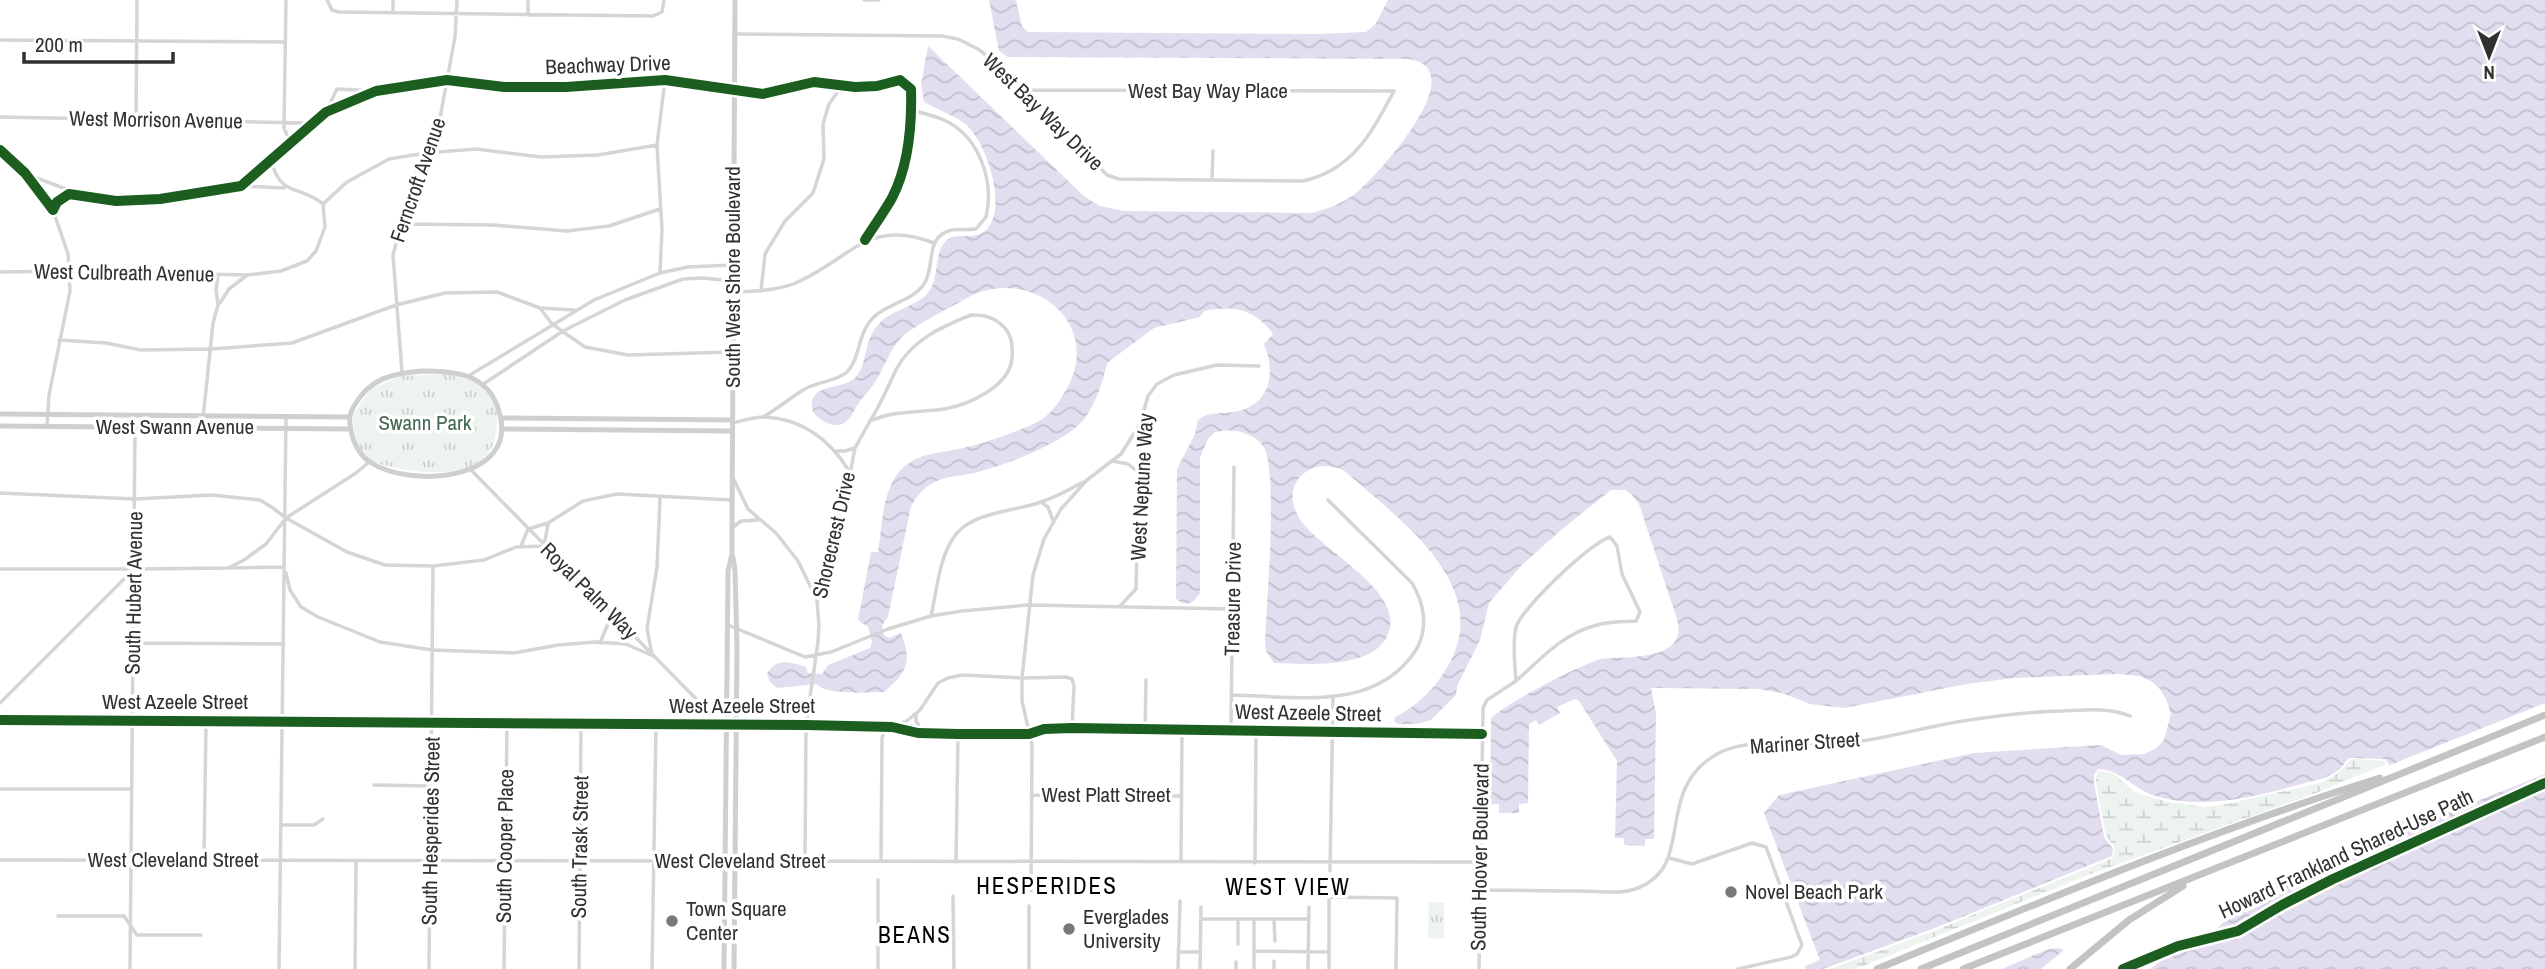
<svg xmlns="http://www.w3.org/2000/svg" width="2545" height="969" font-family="'Archivo Narrow',sans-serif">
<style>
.grass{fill:url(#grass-tufts)}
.wetland{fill:url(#wetland-marsh)}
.water{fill:url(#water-waves)}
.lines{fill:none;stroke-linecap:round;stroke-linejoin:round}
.street{stroke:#d5d5d5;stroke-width:3.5}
.secondary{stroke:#cfcfcf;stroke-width:5}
.highway{stroke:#c3c3c3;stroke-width:7}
.cycleway-casing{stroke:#fff;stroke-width:15}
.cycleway{stroke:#1b5e20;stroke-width:10}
.poi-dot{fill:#797979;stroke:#fff;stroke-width:2.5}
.labels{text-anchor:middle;stroke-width:7;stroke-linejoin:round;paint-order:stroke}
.street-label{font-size:21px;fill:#313131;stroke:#fff}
.park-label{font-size:21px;fill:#446852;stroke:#fff}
.poi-label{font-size:21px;fill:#313131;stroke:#fff;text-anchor:start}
.neighbourhood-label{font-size:23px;letter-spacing:2px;fill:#000;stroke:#fff}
</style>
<defs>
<pattern id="grass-tufts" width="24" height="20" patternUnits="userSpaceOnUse" patternTransform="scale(1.75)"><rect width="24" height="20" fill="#edf3ef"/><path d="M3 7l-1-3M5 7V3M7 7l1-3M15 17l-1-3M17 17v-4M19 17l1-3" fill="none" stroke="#ccd1cd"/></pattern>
<pattern id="wetland-marsh" width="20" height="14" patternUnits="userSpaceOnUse" patternTransform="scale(1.75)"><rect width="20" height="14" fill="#edf3ef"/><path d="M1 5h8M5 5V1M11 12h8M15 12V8" fill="none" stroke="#ccd1cd"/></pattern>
<pattern id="water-waves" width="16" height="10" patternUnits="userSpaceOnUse" patternTransform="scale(1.75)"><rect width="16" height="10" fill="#e2def0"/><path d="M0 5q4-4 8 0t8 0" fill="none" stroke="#c2bfce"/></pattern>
</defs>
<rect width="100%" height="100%" fill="#fff"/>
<path class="grass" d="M445,374L479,382C484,390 494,400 496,409C498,416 497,425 496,431C492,478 435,475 400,469C389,466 372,464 365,455C356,444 353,428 353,415L371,388L402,376Z
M1429,902L1444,903V939L1428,938Z"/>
<path class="wetland" d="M2356,759L2384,761L2386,764L2316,793L2088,875L1863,966L1853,969H1830L1931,932L2113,858L2115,848L2106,836L2096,783V776L2099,771L2114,774L2136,793L2168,802L2204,807L2227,804L2321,783L2341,771L2350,760Z"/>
<path class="water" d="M989,0H1016L1022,27L1028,32L1316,34L1366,32L1375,25L1388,0H2545V703L2390,765L2385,759L2349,758C2346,761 2342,767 2339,770C2327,779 2312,781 2298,785C2253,797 2202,810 2155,796C2135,790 2120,769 2098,769L2094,775V783L2104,837L2113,849L2112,856L1930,930L1823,969H1806L1805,966L1820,960L1764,813L1779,795L1974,753L2101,745L2121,755L2144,754L2155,749L2164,740L2171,714L2167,701L2160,689L2151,681L2139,676L2117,674L2014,678L1967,684L1844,708L1810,704L1782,693L1758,689L1651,688L1656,713L1654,839H1645V846L1624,845V838H1615L1617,761L1579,701L1575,699L1557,707L1560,713L1539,725L1536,720L1529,724L1528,803L1519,804V813H1499V804H1490L1491,718C1512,700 1574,668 1600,659C1627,656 1689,662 1677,619L1639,504L1631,494L1625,490H1611L1561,530L1522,565L1489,603L1480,640L1457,686L1456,695L1431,720L1417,724H1398L1394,721L1395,717C1418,706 1436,687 1448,666C1495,585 1398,519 1346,472C1316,454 1280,480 1297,514C1314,550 1415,592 1385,640C1367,669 1304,664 1274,663L1266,651L1265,643C1266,608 1279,469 1263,446C1252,431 1232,428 1215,432L1208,439L1200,457V593C1193,604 1187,607 1176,599L1177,469L1195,434L1198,420C1209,411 1221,414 1234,412C1271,406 1276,372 1264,344L1273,334C1255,309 1233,305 1204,311L1200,317L1154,328L1107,363C1103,381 1096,403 1085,418C1066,442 1015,461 985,470C951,481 933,470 911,506L888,617L882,625L884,635L889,638L901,633C912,661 908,672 884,692C868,692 828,696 817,684L777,688L770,682L767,674C776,657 791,662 806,667L808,673L822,674L828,665L870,648L872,642L868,627L858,620L871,552H878C882,527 882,497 896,476C913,451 941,454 967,447C984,443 1033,427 1045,417C1057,407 1065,393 1071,380C1098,316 1025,266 967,298C951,307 915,325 903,336C890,348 884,369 874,384C870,390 864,395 860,401C851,414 848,431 827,423C821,420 813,415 812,408C808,384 842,389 854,379C870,364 861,338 883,320C897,308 919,306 930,290C939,276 934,254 945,242C955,230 974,242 986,230C1009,209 986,139 964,123C953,115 936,109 924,102L921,84L928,46L1085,197L1100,206L1123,211L1311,213C1327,209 1342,204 1356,193C1377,176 1476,68 1408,59L1008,57L999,51Z
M2545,774V969H2150C2162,961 2172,950 2186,944C2199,939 2204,939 2215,930C2227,921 2233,907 2244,896L2326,860L2403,820L2415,826Z
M2058,948L2064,950L2041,969H2002L2048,949Z"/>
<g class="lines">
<path class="street" d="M286,0L284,128L290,142
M327,0L332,10L339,12L653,16L662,12L664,0
M864,0H879
M393,12V0
M528,15V0
M735,34L942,36L958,39L978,49L995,62L1107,175L1119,179L1303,181C1353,170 1372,132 1394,91L1023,90
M0,40L285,42
M326,112L337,89L375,91
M0,117L312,123
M136,119L137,0
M0,150L25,173L53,210L57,202L69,194L116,201L160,199L241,186L326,112L376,91L447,80L504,87H566L665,80L763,94L814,82L855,87L877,86L900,80L911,89C912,124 909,165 892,198C884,212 874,226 865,240
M271,161C282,198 297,184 322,203
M26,174L74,192
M1212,180L1213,151
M243,186L284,188
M401,224L493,225L567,231L609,226L660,209
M0,272L70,271L248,275L281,271L307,261L316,251L325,227L323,204L347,182L389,159L426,153L476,149L541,157L598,155L657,145
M660,273L662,230L657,145L665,80
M761,291L765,254L785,221L813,193L824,159L823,124L829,104L841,87
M734,292C757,291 781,291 802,280C852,256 871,218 934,243
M220,303L229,289L246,276
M540,308L574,310
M971,315C985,315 994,317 1004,327C1012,335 1013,347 1012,358C1010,386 969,405 944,409C917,413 895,410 870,421C881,404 888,386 897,368C912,340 943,326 971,315Z
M59,340L106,343L141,350L211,349L292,343L396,305L445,293L497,292L540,308L552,324L585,347L628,355L732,352
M402,372L393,255L413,180L438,129L455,37L457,0
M470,375L594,300L660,273L688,267L732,265
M482,385L563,331L625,300L683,279L703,278L732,281
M763,417C777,409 789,399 803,390C815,382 836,382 847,372C859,360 858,338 868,324C882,303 910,304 924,284C934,270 927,246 941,235C952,226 964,231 976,229L986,217C994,183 981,140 948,122C937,116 924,114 912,110
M732,423C742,421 754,417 765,417C802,419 830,440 849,471
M47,426L49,395L70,291L68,254L53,210
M202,428L213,323L218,305L216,290L218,275
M837,451H845L855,448
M1112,461L1128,464L1138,472
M471,470L708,711
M734,480L748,509L776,533L798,561L816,598
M0,493L135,499L211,495L260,500L273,508L286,518L347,552L385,565L433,566L484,560L516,547L544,546
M1041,502L1048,507L1053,520
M732,528L741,521L758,520
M1610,537L1617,546L1622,574L1640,612L1636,621C1623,622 1610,621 1597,625C1562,634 1542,658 1516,681C1515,665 1512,643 1516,627C1522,608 1590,543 1610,537Z
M521,546L528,529L548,523L583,501L617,494L732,500
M544,546L548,524
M230,568L284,567
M0,569H134
M286,573L290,590L301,607L318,617L380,642L432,650L514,653L558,645L596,642L626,644L653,656
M1119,607L1136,589L1140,424L1148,396L1157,384L1174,375L1217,365L1259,366
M931,616C937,591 939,554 957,533C975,512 1014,511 1038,503C1054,498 1069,490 1083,482
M728,625L805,657L831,652L888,629L931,616L962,611L1028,605L1232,609
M133,643L284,644
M600,643L612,614
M652,654L647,629L657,567L660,498
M1231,695C1296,696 1375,713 1416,650C1429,628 1424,603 1412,583L1328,500
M0,703L134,569L228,568L244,560L266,544L286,518L356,473L369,462
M916,714V721L922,731
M727,725L892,727L918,733L958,734H1029L1044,729L1072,728L1482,734
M1145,730L1146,680
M1231,731L1234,467
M374,785L432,786
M0,789H131
M1031,795L1181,796
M281,825H314L323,819
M1669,858L1692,864L1752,843L1766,847L1802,945L1797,954L1791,957L1738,969
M0,860L1480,862
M204,860L206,722
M881,861L882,738L884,732L908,720L920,710L938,683L948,678L962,675L1022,678L1066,677L1072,679L1074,686L1072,728
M805,862L806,725L818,642L819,625L817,601L845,499L855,448L870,421
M956,862L958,734
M1181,862L1182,730
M1255,863L1256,732
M1330,871L1333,696
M878,880V969
M1480,890C1513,890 1547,891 1580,891C1599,891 1620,895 1638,888C1697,865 1652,791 1717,754C1751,735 1809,747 1848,743C1884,739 1921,728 1957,722C1992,716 2027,712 2062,711C2085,710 2109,707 2130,716
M1031,891L1032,745L1022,701V678L1033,575L1044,539L1061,509L1087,480L1121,454L1140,424
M953,896L954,969
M1329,897L1397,898L1396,969
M58,916H124L137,935H201
M1201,919H1308
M1238,919V944
M1254,919V969
M1274,919L1275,941
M1254,951L1329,952
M1178,952H1200
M1274,961V969
M1236,962V969
M130,969L135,427
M279,969L286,416
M355,969L356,861
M429,969L433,566
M504,969L507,724
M579,969L581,724
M652,969L656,725
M1029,969V906
M1178,969L1180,901
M1200,969L1201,907
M1308,969L1309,907
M1329,969V886
M1479,969L1483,708L1487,700L1516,681"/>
<path class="secondary" d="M421,371C455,371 488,373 499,411C521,481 410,489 370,462C360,456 353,442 351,431C349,421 349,414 354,406C370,378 391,374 421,371Z
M0,414L349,417
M501,418L732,420
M0,426L350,429
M502,429L732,431
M733,557L735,571L737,647L734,969
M0,720L726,725
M724,969L728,571L732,554V528L735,0"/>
<path class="highway" d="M1877,969C2043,901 2209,831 2380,778
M1921,969L2545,715
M1963,969L2545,737
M2070,969L2129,920L2183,886"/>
<defs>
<path id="cycleway" d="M0,150L25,173L53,210L57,202L69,194L116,201L160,199L241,186L326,112L376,91L447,80L504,87H566L665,80L763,94L814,82L855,87L877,86L900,80L911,89C912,124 909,165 892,198C884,212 874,226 865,240
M0,720L806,725L892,727L918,733L958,734H1029L1044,729L1072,728L1482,734
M2123,969L2178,946L2238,931L2282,905L2333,879L2545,783"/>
</defs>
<use href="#cycleway" class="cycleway-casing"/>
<use href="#cycleway" class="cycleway"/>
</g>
<g class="poi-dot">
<circle cx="1731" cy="892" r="7"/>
<circle cx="672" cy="921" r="7"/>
<circle cx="1069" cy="929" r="7"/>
</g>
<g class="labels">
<g class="street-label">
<text transform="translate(608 65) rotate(-2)" y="7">Beachway Drive</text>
<text x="1208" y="98">West Bay Way Place</text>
<text transform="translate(1043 112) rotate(44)" y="7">West Bay Way Drive</text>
<text transform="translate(156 120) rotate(1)" y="7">West Morrison Avenue</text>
<text transform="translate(418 180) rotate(-71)" y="7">Ferncroft Avenue</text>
<text transform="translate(124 273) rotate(1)" y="7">West Culbreath Avenue</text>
<text transform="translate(733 277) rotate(-90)" y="7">South West Shore Boulevard</text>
<text x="175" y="434">West Swann Avenue</text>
<text transform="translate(1142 487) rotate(-87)" y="7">West Neptune Way</text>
<text transform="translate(834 535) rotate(-77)" y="7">Shorecrest Drive</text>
<text transform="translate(589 591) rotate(45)" y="7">Royal Palm Way</text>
<text transform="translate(134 593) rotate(-89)" y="7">South Hubert Avenue</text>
<text transform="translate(1233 599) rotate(-89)" y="7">Treasure Drive</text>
<text x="175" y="709">West Azeele Street</text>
<text x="742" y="713">West Azeele Street</text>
<text transform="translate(1308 713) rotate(1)" y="7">West Azeele Street</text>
<text transform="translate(1805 743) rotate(-4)" y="7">Mariner Street</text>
<text x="1106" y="802">West Platt Street</text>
<text transform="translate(431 831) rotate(-89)" y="7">South Hesperides Street</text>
<text transform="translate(505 846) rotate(-89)" y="7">South Cooper Place</text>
<text transform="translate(580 847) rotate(-89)" y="7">South Trask Street</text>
<text transform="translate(2346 854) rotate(-25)" y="7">Howard Frankland Shared-Use Path</text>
<text transform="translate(1480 857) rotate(-89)" y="7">South Hoover Boulevard</text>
<text x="173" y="867">West Cleveland Street</text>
<text x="740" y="868">West Cleveland Street</text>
</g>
<g class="park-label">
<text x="425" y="430">Swann Park</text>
</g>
<g class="poi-label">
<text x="1745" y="899">Novel Beach Park</text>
<text x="686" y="916">Town Square<tspan x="686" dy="24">Center</tspan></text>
<text x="1083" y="924">Everglades<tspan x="1083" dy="24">University</tspan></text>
</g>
<g class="neighbourhood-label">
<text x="1047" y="894">HESPERIDES</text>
<text x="1288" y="895">WEST VIEW</text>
<text x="915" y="943">BEANS</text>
</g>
</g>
<g transform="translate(2489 56) rotate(180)" stroke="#ffffff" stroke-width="5" paint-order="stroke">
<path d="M0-5L12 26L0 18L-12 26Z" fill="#313131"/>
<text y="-10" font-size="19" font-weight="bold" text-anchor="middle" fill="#313131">N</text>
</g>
<path d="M24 52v10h149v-10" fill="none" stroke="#313131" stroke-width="3.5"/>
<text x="35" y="52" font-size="21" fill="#313131" stroke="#ffffff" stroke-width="5" paint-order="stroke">200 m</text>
</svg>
